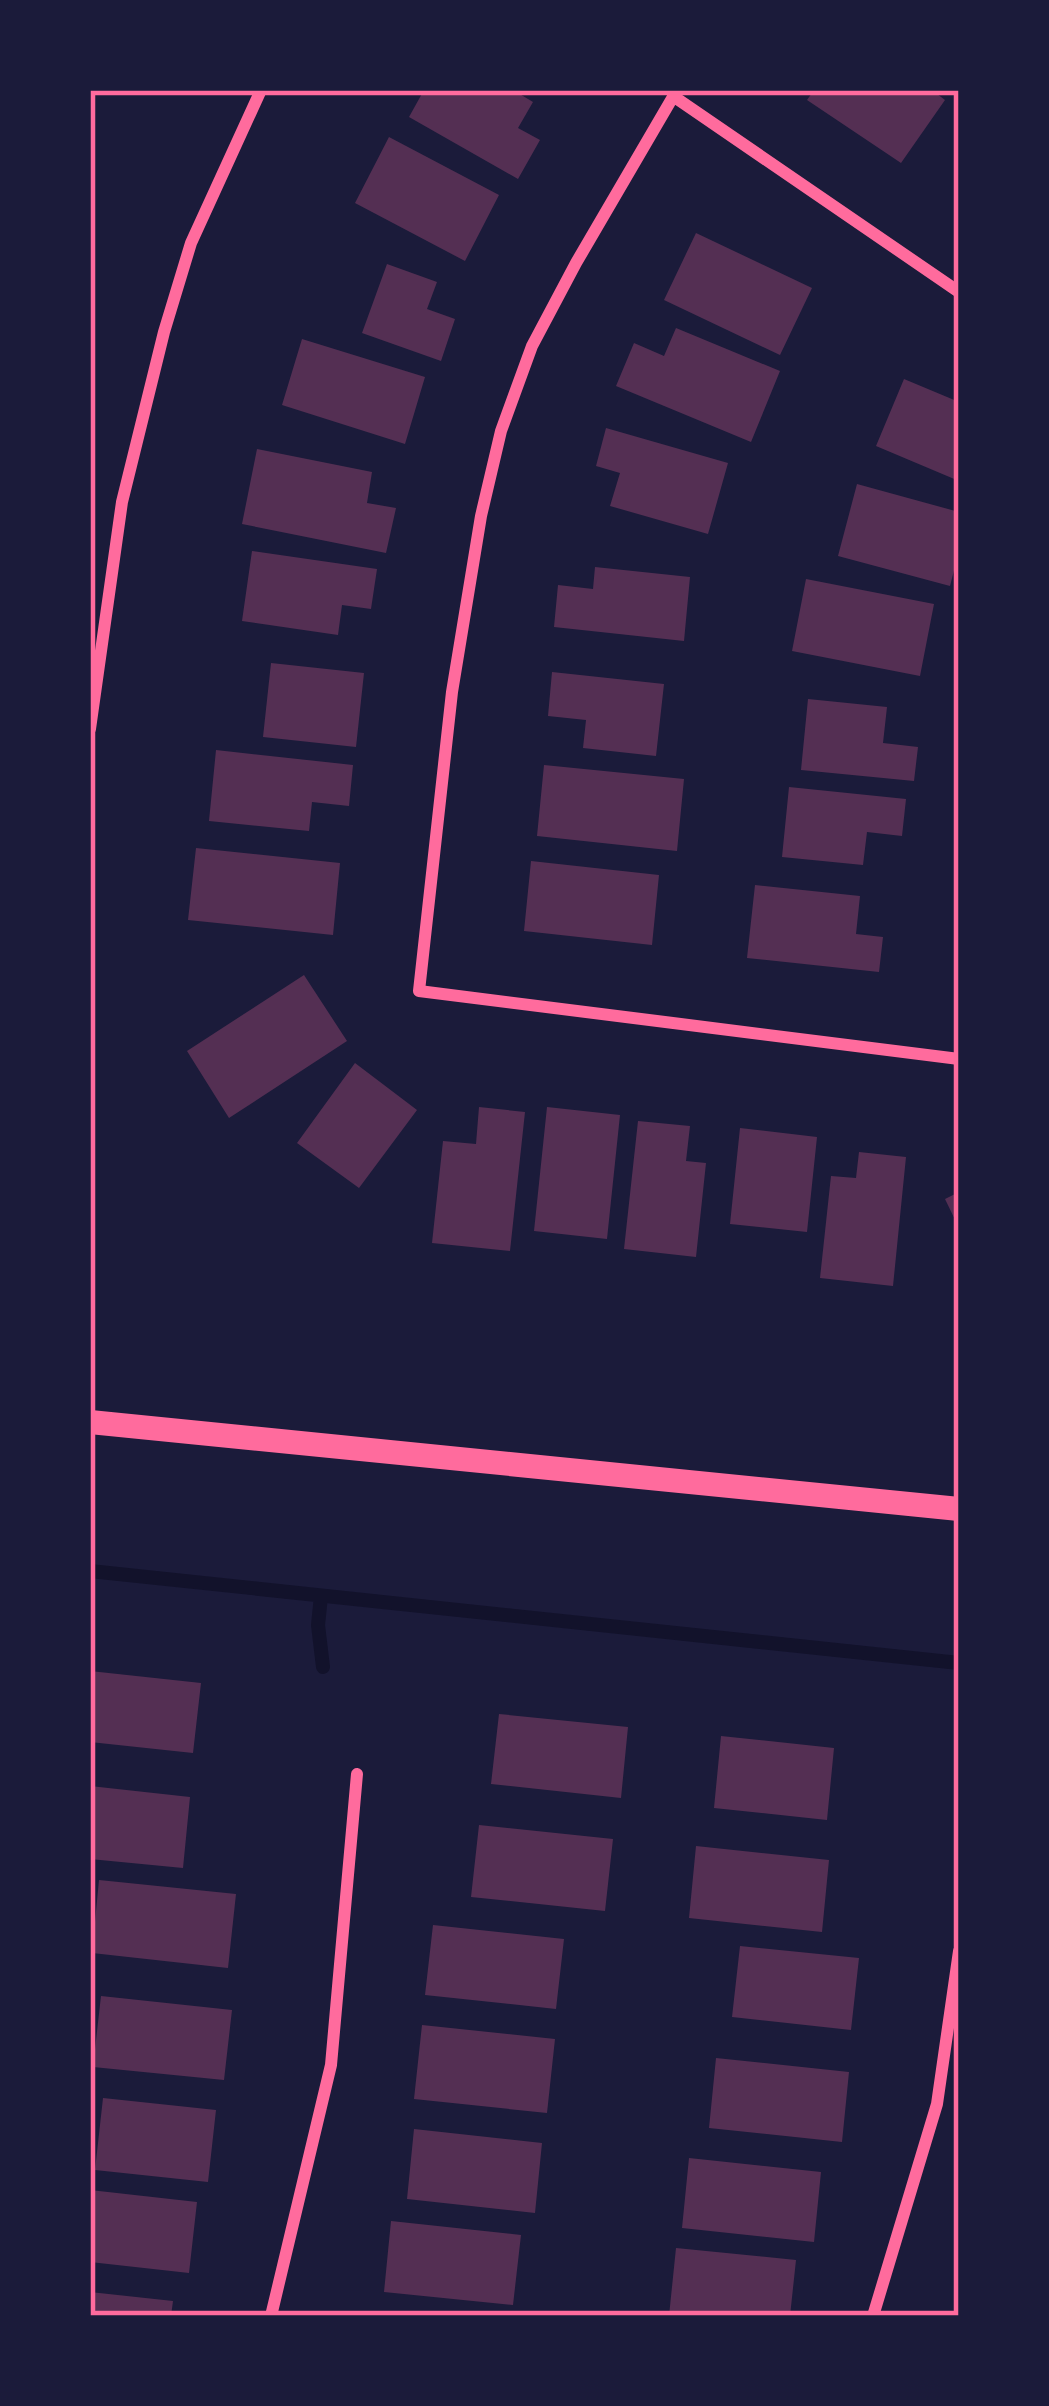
<svg xmlns="http://www.w3.org/2000/svg" width="1049" height="2406" font-family="Montserrat,sans-serif">
<style>
.lines{fill:none;stroke-linecap:round;stroke-linejoin:round}
.stream{stroke:#12122b;stroke-width:14}
.building{fill:#542f53}
.minor{stroke:#ff6b9d;stroke-width:12}
.secondary{stroke:#ff6b9d;stroke-width:24}
.neatline{fill:none;stroke:#ff6b9d;stroke-width:4.5}
</style>
<rect width="100%" height="100%" fill="#1b1b3a"/>
<g class="lines">
<path class="stream" d="M90,1571L959,1663
M321,1596L318,1625L323,1667"/>
</g>
<path class="building" d="M424,90H513L533,102L518,128L540,140L518,179L409,117Z
M814,90H932L945,100L901,163L807,100Z
M389,137L499,195L465,261L355,203Z
M696,233L812,288L780,355L664,300Z
M387,264L437,282L427,309L455,319L441,361L362,333Z
M676,328L780,371L751,442L616,386L634,343L664,356Z
M302,339L425,377L405,444L282,405Z
M904,379L959,402V481L876,446Z
M606,428L728,463L708,534L610,506L620,473L596,466Z
M257,449L372,472L367,503L396,508L386,553L242,524Z
M857,484L959,512V551L950,586L838,556Z
M252,551L377,569L371,609L342,605L338,635L242,621Z
M595,567L690,577L684,641L554,627L558,585L593,589Z
M806,579L934,604L920,676L792,651Z
M271,663L364,673L356,747L263,737Z
M552,672L664,684L656,756L583,748L586,720L548,716Z
M808,699L887,707L883,743L918,747L914,781L801,770Z
M216,750L353,765L349,806L312,802L309,831L209,821Z
M544,765L684,779L677,851L537,836Z
M789,787L906,799L902,836L867,832L863,865L782,857Z
M196,848L340,863L333,935L188,920Z
M531,861L659,875L652,945L524,931Z
M755,885L860,896L856,934L883,937L879,972L747,958Z
M304,975L347,1041L229,1118L187,1051Z
M355,1063L417,1110L359,1188L297,1143Z
M479,1107L525,1112L510,1251L432,1243L443,1141L476,1144Z
M547,1107L620,1115L607,1239L534,1231Z
M638,1121L690,1126L686,1161L706,1163L696,1257L624,1249Z
M740,1128L817,1137L807,1232L730,1224Z
M859,1152L906,1157L893,1286L820,1278L831,1176L856,1178Z
M959,1192V1228L945,1199Z
M90,1671L201,1683L193,1753L90,1742Z
M499,1714L628,1727L621,1798L491,1784Z
M721,1736L834,1748L827,1820L714,1808Z
M90,1786L190,1797L183,1868L90,1859Z
M479,1825L613,1839L605,1911L471,1897Z
M696,1846L829,1860L822,1932L689,1918Z
M99,1880L236,1894L228,1968L92,1953Z
M433,1925L564,1939L556,2009L425,1995Z
M740,1946L859,1958L851,2030L732,2017Z
M101,1996L232,2010L224,2080L93,2067Z
M422,2025L555,2039L547,2113L414,2099Z
M716,2058L849,2072L842,2142L709,2128Z
M103,2098L216,2110L208,2182L95,2170Z
M414,2129L542,2143L535,2213L407,2199Z
M689,2158L821,2172L814,2242L682,2228Z
M90,2190L197,2202L189,2273L90,2262Z
M391,2221L521,2235L513,2305L384,2292Z
M676,2248L796,2260L790,2316H669Z
M90,2292L173,2301L171,2316H90Z"/>
<g class="lines">
<path class="minor" d="M677,90L576,263L532,346L501,431L481,516L452,692L419,991L959,1059
M673,96L959,292
M90,729L122,502L164,332L191,243L261,90
M271,2316L331,2065L357,1774
M873,2316L937,2104L959,1951"/>
<path class="secondary" d="M90,1422L959,1509"/>
</g>
<rect width="1049" height="2406" fill="none" stroke="#1b1b3a" stroke-width="186"/>
<rect x="93" y="93" width="863" height="2220" class="neatline"/>
</svg>
